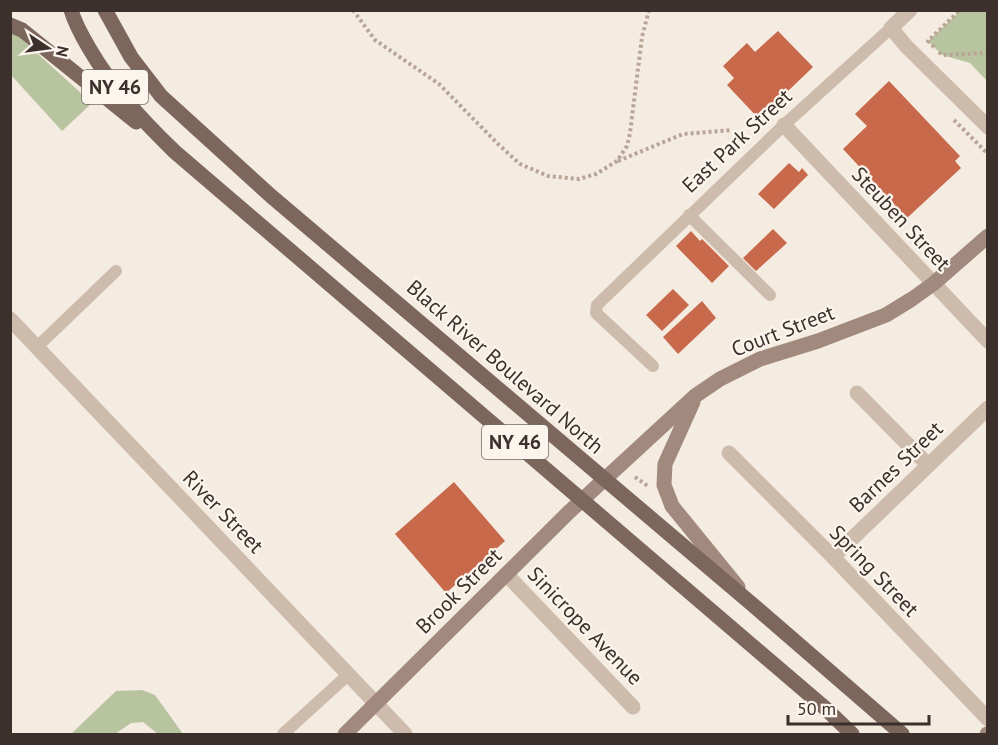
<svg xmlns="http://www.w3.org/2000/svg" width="998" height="745" font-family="'PT Sans',sans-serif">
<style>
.green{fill:#b8c4a0}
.building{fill:#c8694b}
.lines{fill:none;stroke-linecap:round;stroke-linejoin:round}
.path{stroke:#b9a596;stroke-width:4;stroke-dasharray:3 3;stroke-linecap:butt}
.lane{stroke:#cdbbac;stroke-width:12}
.street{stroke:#cdbbac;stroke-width:15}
.secondary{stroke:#a18a7d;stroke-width:15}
.primary{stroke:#7d675c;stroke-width:15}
.labels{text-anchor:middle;stroke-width:4.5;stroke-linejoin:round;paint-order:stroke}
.shield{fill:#fbf5ee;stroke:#756b66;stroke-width:1.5}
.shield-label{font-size:20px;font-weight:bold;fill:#3b302b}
.street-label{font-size:21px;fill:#3b302b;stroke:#fbf5ee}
</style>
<rect width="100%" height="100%" fill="#f4ebe1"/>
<path class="green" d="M960,11H987V81L970,63L942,55L928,41Z
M10,33L17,35L92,103L62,131L11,75Z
M142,690L155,695L183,734H158L143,722L131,723L115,734H71L116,691Z"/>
<path class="building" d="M778,31L813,67L759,119L727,85L734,78L723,66L747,43L755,52Z
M889,81L960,156L955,161L961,168L907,218L843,149L867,126L855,114Z
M789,163L799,172L802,168L808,175L774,209L758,194Z
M773,229L787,243L756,271L743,258Z
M691,231L700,241L702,239L729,266L712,283L676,246Z
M673,289L689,305L662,331L646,315Z
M702,301L716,318L678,354L663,337Z
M454,482L505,541L446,593L395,534Z"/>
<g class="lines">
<path class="path" d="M353,10L375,40L439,84L498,144L520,164L548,176L579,179L596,174L617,161L627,146L630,133L642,37L649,10
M934,47L928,41L960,10
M939,52L942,55L988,53
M954,120L988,154
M618,161L683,134L732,130
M635,477L649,487"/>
<path class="lane" d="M689,215L770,295
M37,347L116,271
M653,366L596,313L597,305L784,125L891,28
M283,734L349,674"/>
<path class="street" d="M910,10L891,28L906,46L988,127
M784,125L988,341
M10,319L405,734
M857,393L928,465
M729,453L833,557L988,719
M833,557L988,408
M506,574L633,707"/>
<path class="secondary" d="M693,402L665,464L664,485L672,506L738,587
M345,734L569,512L695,396L720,379L760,359L818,341L886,315L912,299L933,284L988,236
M987,734H988"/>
<path class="primary" d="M71,10C75,24 82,36 89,48C113,89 141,119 175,152L825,708L852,734
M105,10L131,57L161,96L271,196L753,605L902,734
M10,25L22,30L136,122"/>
</g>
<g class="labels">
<g class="shield">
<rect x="82" y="70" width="66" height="34" rx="4.5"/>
<rect x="482" y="425" width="66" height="34" rx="4.5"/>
</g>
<g class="shield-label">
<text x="115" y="94">NY 46</text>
<text x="515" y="449">NY 46</text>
</g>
<g class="street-label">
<text transform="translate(737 141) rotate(-43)" y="7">East Park Street</text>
<text transform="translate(901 219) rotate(47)" y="7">Steuben Street</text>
<text transform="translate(783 331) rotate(-21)" y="7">Court Street</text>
<text transform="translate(505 367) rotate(41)" y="7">Black River Boulevard North</text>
<text transform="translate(896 467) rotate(-44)" y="7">Barnes Street</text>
<text transform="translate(223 512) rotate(46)" y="7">River Street</text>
<text transform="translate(874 571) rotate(46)" y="7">Spring Street</text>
<text transform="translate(459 591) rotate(-45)" y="7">Brook Street</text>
<text transform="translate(585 626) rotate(46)" y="7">Sinicrope Avenue</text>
</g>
</g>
<rect width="998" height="745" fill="none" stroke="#3b302b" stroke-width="24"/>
<g transform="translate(48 48) rotate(103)" stroke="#fbf5ee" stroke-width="4.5" paint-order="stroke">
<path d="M0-4.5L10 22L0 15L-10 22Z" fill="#3b302b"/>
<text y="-9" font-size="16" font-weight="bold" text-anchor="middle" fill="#3b302b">N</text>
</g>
<path d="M788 715v9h141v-9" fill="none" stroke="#3b302b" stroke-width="3"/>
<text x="797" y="715" font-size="18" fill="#3b302b" stroke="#fbf5ee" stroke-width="4.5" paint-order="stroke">50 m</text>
</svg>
